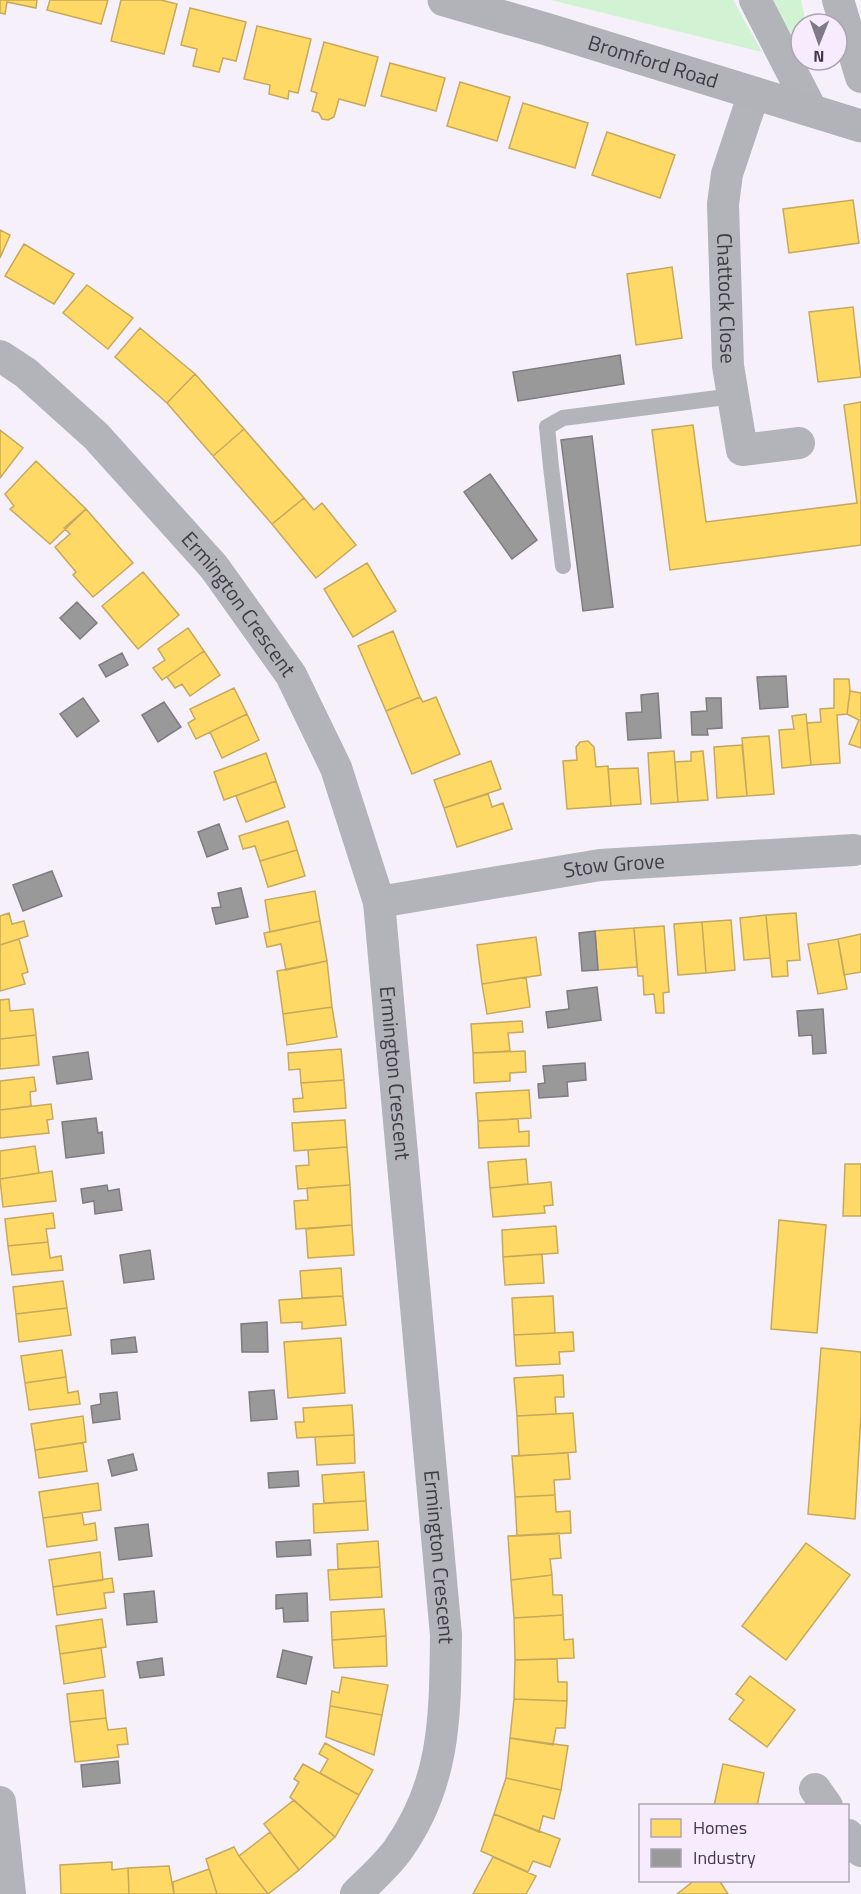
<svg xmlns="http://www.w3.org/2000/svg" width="861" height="1894" font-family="'Titillium Web',sans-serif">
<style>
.green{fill:#d2f2d4}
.homes{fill:#ffd966;stroke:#c6a95c;stroke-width:1.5}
.industry{fill:#999;stroke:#7e7c80;stroke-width:1.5}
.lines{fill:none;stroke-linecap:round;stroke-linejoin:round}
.lane{stroke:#b2b4b9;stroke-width:16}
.street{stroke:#b2b4b9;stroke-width:32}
.secondary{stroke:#b1b3b9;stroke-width:33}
.labels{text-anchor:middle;stroke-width:6;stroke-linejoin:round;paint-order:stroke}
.street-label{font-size:21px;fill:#403a46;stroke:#f6ecfe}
</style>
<rect width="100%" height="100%" fill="#f5f0fa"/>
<path class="green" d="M551,0H733L762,52Z
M766,0H801L806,24H801V51L799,53Z"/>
<path class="homes" d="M0,0H37L36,8L7,2L5,14L0,13Z
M50,0H108L101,24L47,10Z
M121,0H161L177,4L164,54L111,41Z
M190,8L246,22L236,61L223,58L219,72L193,66L197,49L181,45Z
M257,26L311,39L298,93L289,91L288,99L269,94L270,85L244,79Z
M324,42L378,57L365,106L339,99L334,117L328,120L322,119L319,113L312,111L317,93L311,91Z
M390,63L445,78L436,111L381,96Z
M460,82L510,97L497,141L447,126Z
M523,103L588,123L575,168L509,148Z
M607,132L675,155L660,198L592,175Z
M853,200L859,243L789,253L783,209Z
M0,230L10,235L0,258Z
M24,244L74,274L54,304L5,276Z
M672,267L682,338L636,345L627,274Z
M87,285L133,318L108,349L63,313Z
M853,307L861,377L818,382L809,312Z
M140,328L195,374L167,403L115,357Z
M195,374L244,429L213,456L167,403Z
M861,402V545L670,570L652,430L693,425L706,522L857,503L844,405Z
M244,429L304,498L272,524L213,456Z
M0,430L23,448L0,478Z
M36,461L86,509L50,544L10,509L14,506L5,494Z
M304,498L314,510L322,503L356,545L316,578L272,524Z
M86,509L133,563L93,597L73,575L76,572L55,547L70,534L64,528Z
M367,563L396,611L353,637L324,589Z
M143,572L179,615L138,649L102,606Z
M188,628L204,651L162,680L153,668L165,660L158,649Z
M393,631L420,697L386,711L358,646Z
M204,651L220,675L190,696L182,684L175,688L167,677Z
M834,679H849L850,691L847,714L837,715L840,763L811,765L807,723L821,722L820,709L834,708Z
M234,688L247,714L196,739L188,723L195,719L190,709Z
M850,691L861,693V748L849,744L859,720L847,714Z
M420,697L423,702L436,697L460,754L412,774L386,711Z
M247,714L259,740L222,758L210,732Z
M806,714L811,765L782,768L779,730L794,729L792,716Z
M769,736L774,794L747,796L742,738Z
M588,741L594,747L596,767L608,766L611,806L567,809L563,761L577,760L576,747L580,742Z
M742,745L747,796L717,798L714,747Z
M674,751L678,802L651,804L648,753Z
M703,751L708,800L678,802L675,762L691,761V752Z
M266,753L276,781L224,800L214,772Z
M491,761L501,789L444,808L434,780Z
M638,768L641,804L611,806L608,769Z
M276,781L285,807L246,822L236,796Z
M488,794L492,807L503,803L512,829L457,847L444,808Z
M288,821L297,850L260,861L255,846L243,849L239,836Z
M297,850L305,876L268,887L260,861Z
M315,891L320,921L270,932L265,900Z
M9,913L12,924L24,921L28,936L0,945V916Z
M796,913L800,960L787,961L788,976L772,977L766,915Z
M766,915L770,958L744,960L740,918Z
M731,920L735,970L706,973L702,922Z
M320,921L327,961L286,970L281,944L267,947L264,933Z
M702,922L706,973L678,975L674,924Z
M664,926L669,992L663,993L664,1013H656L654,994L644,995L643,976H638L634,928Z
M634,928L637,967L598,970L595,931Z
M861,934V972L844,975L838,939Z
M536,937L541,975L482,984L477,945Z
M19,939L28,972L22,974L25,984L0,991V945Z
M838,939L847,989L818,994L808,944Z
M327,961L332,1007L283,1014L277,971Z
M526,977L530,1007L487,1014L482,984Z
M9,999L10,1011L33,1009L36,1035L0,1039V1000Z
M332,1007L337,1037L287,1045L283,1014Z
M522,1021L523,1032L508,1033L510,1051L473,1053L471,1024Z
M36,1035L39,1065L0,1069V1039Z
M341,1049L344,1080L301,1083L300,1069L289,1070L288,1053Z
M525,1051L526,1072L510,1073V1081L474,1083L473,1053Z
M34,1077L36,1091L30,1092L31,1106L0,1110V1081Z
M344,1080L346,1108L294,1112L293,1099L303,1098L301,1083Z
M529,1090L531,1118L478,1121L476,1093Z
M51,1104L53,1119L47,1120L49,1133L0,1138V1110Z
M518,1119L519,1132L529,1131V1146L479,1148L478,1121Z
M345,1120L347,1147L294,1151L292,1123Z
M35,1146L39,1173L0,1179V1151Z
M347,1147L350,1185L298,1189L296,1166L309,1165L308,1150Z
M526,1159L528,1184L490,1188L488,1162Z
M845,1164H861V1216H843Z
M52,1171L56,1201L3,1207L0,1179Z
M551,1182L553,1205L544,1206L545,1213L493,1217L490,1188Z
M350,1185L352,1225L296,1229L294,1201L308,1200L307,1188Z
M53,1213L55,1228L46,1229L48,1242L8,1246L5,1219Z
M779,1220L826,1225L817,1333L771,1329Z
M352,1225L354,1255L308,1258L306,1229Z
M556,1226L558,1253L503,1257L502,1230Z
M48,1242L50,1258L61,1256L63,1270L12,1275L8,1246Z
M542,1254L544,1283L505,1285L503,1257Z
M341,1268L343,1296L302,1298L300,1271Z
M63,1281L67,1308L16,1314L13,1287Z
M343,1296L346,1325L302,1329V1322L281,1323L279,1300Z
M553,1296L555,1333L514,1335L512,1298Z
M67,1308L71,1335L19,1342L16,1314Z
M573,1332L574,1351L559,1352L560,1364L516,1366L514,1335Z
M341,1338L345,1393L288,1398L284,1342Z
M821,1348L861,1352V1414L855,1519L808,1514Z
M62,1350L66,1377L25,1383L21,1356Z
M563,1375L564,1397H555L556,1414L517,1416L514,1378Z
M66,1377L68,1393L78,1391L80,1404L29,1410L25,1383Z
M352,1405L354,1435L297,1438L295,1422H304L303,1408Z
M573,1413L576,1452L519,1456L517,1416Z
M83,1416L86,1442L35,1450L31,1424Z
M354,1435L355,1463L317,1465L315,1437Z
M83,1443L87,1471L39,1478L35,1450Z
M568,1453L570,1479L554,1480L555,1495L515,1497L512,1456Z
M364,1472L366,1501L324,1503L322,1475Z
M98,1483L101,1510L43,1518L39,1492Z
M555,1495L556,1512L570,1511L571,1533L517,1536L515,1497Z
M366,1501L368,1530L314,1533L313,1504Z
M82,1513L84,1525L95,1523L97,1540L47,1547L43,1518Z
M559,1533L561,1558L550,1559L552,1575L511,1580L508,1536Z
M378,1541L380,1567L338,1569L337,1544Z
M806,1543L850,1575L786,1660L742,1626Z
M100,1552L103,1580L53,1587L49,1560Z
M380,1567L382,1597L330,1600L328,1570Z
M552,1575L553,1595H562L563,1615L514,1618L511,1580Z
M112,1578L114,1592L104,1593L106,1608L57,1615L53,1587Z
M384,1609L386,1636L332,1640L331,1612Z
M563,1615L564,1640L573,1639L574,1658L515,1660L514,1618Z
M102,1619L106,1647L60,1654L56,1626Z
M386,1636L387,1666L334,1668L332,1640Z
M101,1648L105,1677L64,1684L60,1654Z
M557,1659L558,1682H567V1701L514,1699L515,1660Z
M750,1676L795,1710L767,1747L729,1719L744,1700L736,1694Z
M342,1677L388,1685L382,1715L330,1706L332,1691L339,1693Z
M103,1690L106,1718L70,1722L67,1694Z
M514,1699L567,1701L565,1728H556L553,1745L510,1738Z
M330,1706L382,1715L374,1755L326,1737Z
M106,1718L108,1730L126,1728L128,1744L117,1745L119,1757L75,1762L70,1722Z
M510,1738L568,1746L561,1790L506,1778Z
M325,1743L373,1770L359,1795L320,1773L328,1759L319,1754Z
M303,1764L359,1795L335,1837L290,1797L299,1782L294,1779Z
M723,1764L764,1773L757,1806H714Z
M506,1778L561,1790L554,1819L543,1816L539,1832L494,1814Z
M294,1800L335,1837L299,1870L264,1824Z
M494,1814L560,1839L550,1867L533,1861L528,1872L481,1851Z
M270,1832L299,1870L268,1894L239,1856Z
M234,1847L239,1856L268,1894H217L206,1859Z
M493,1857L536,1876L526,1894H473Z
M112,1862V1870L128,1868L129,1894H61L60,1865Z
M169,1866L174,1894H129L128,1868Z
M209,1869L217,1894H174L173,1882Z
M695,1880H719L728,1894H677Z"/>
<path class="industry" d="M620,355L624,384L518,401L513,372Z
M592,436L613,607L583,611L561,440Z
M490,474L537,540L512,559L464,492Z
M77,602L97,623L80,639L60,618Z
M122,653L128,665L106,677L99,665Z
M786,676L788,707L760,709L757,677Z
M658,693L661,738L628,740L626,713L642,712L641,695Z
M83,698L99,721L77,737L60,714Z
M706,698H721L722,728L707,729L708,735H692L691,712L707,711Z
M164,702L181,727L158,742L142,715Z
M219,824L228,849L207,857L198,832Z
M52,871L62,896L23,911L13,885Z
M241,888L248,917L216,924L212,908L221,907L218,893Z
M595,931L598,970L582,971L579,933Z
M597,987L601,1020L548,1028L546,1012L569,1009L567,991Z
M823,1009L826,1053L813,1054L812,1035L799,1036L797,1011Z
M88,1052L92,1079L57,1084L53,1057Z
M585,1063L586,1080L567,1082L568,1096L539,1098L538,1084L545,1083L543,1066Z
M96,1118L98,1133L102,1132L104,1153L66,1158L62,1122Z
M107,1185L108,1191L119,1189L122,1210L95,1214L94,1201L83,1203L81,1189Z
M150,1250L154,1279L124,1283L120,1255Z
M267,1322L268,1352H242L241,1324Z
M135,1337L137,1352L112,1354L111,1340Z
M274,1390L277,1419L251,1421L249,1392Z
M117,1392L120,1419L93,1423L91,1406L101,1404L100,1394Z
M133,1454L137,1470L112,1476L108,1460Z
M298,1471L299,1486L269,1488L268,1473Z
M148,1524L152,1556L119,1560L115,1528Z
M310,1540L311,1555L277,1557L276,1542Z
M154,1591L157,1622L127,1625L124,1594Z
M307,1593L308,1621L284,1622L283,1608L276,1609V1595Z
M283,1650L312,1657L306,1684L277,1677Z
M162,1658L164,1675L140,1678L137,1662Z
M118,1761L120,1783L83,1787L81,1765Z"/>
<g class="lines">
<path class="lane" d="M563,566L551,467L547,427L563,418L733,396"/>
<g class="street">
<path d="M755,0L812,111"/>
<path d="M838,0L861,77"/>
<path id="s1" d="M754,93L727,174L723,204L728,366L742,450L799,443"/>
<path id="s2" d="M0,356L26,373L96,436L214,567L291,675L336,768L379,902L446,1635C445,1715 446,1783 397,1851C386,1866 370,1880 356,1894"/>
<path id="s3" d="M379,902L600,865L854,850"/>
<path d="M815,1789L827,1806"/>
<path d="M0,1802L10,1894"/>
<path d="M848,1835L861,1851"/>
</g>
<path class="secondary" id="s4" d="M444,0L546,29L861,126"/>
</g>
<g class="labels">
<g class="street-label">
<text dy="7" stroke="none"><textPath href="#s4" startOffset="218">Bromford Road</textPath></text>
<text dy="7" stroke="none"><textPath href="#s1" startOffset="210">Chattock Close</textPath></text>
<text dy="7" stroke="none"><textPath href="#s2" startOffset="346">Ermington Crescent</textPath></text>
<text dy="7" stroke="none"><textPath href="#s3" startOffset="238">Stow Grove</textPath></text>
<text dy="7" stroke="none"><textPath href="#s2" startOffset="850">Ermington Crescent</textPath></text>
<text dy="7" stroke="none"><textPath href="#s2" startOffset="1336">Ermington Crescent</textPath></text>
</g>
</g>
<rect x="639" y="1804" width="210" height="78" fill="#f6ecfe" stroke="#ada5b4" stroke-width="1.5"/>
<rect x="651" y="1819" width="30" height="18" fill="#ffd966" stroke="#ada5b4" stroke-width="1.5"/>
<text x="693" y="1834" font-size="18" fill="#403a46">Homes</text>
<rect x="651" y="1849" width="30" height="18" fill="#999999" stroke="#ada5b4" stroke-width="1.5"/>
<text x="693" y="1864" font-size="18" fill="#403a46">Industry</text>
<g transform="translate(819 42) rotate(181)"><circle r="28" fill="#f6ecfe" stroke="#ada5b4" stroke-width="1.5"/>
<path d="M0-4.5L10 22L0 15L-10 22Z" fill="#7f7a85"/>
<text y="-9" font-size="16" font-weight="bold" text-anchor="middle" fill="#403a46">N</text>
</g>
</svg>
